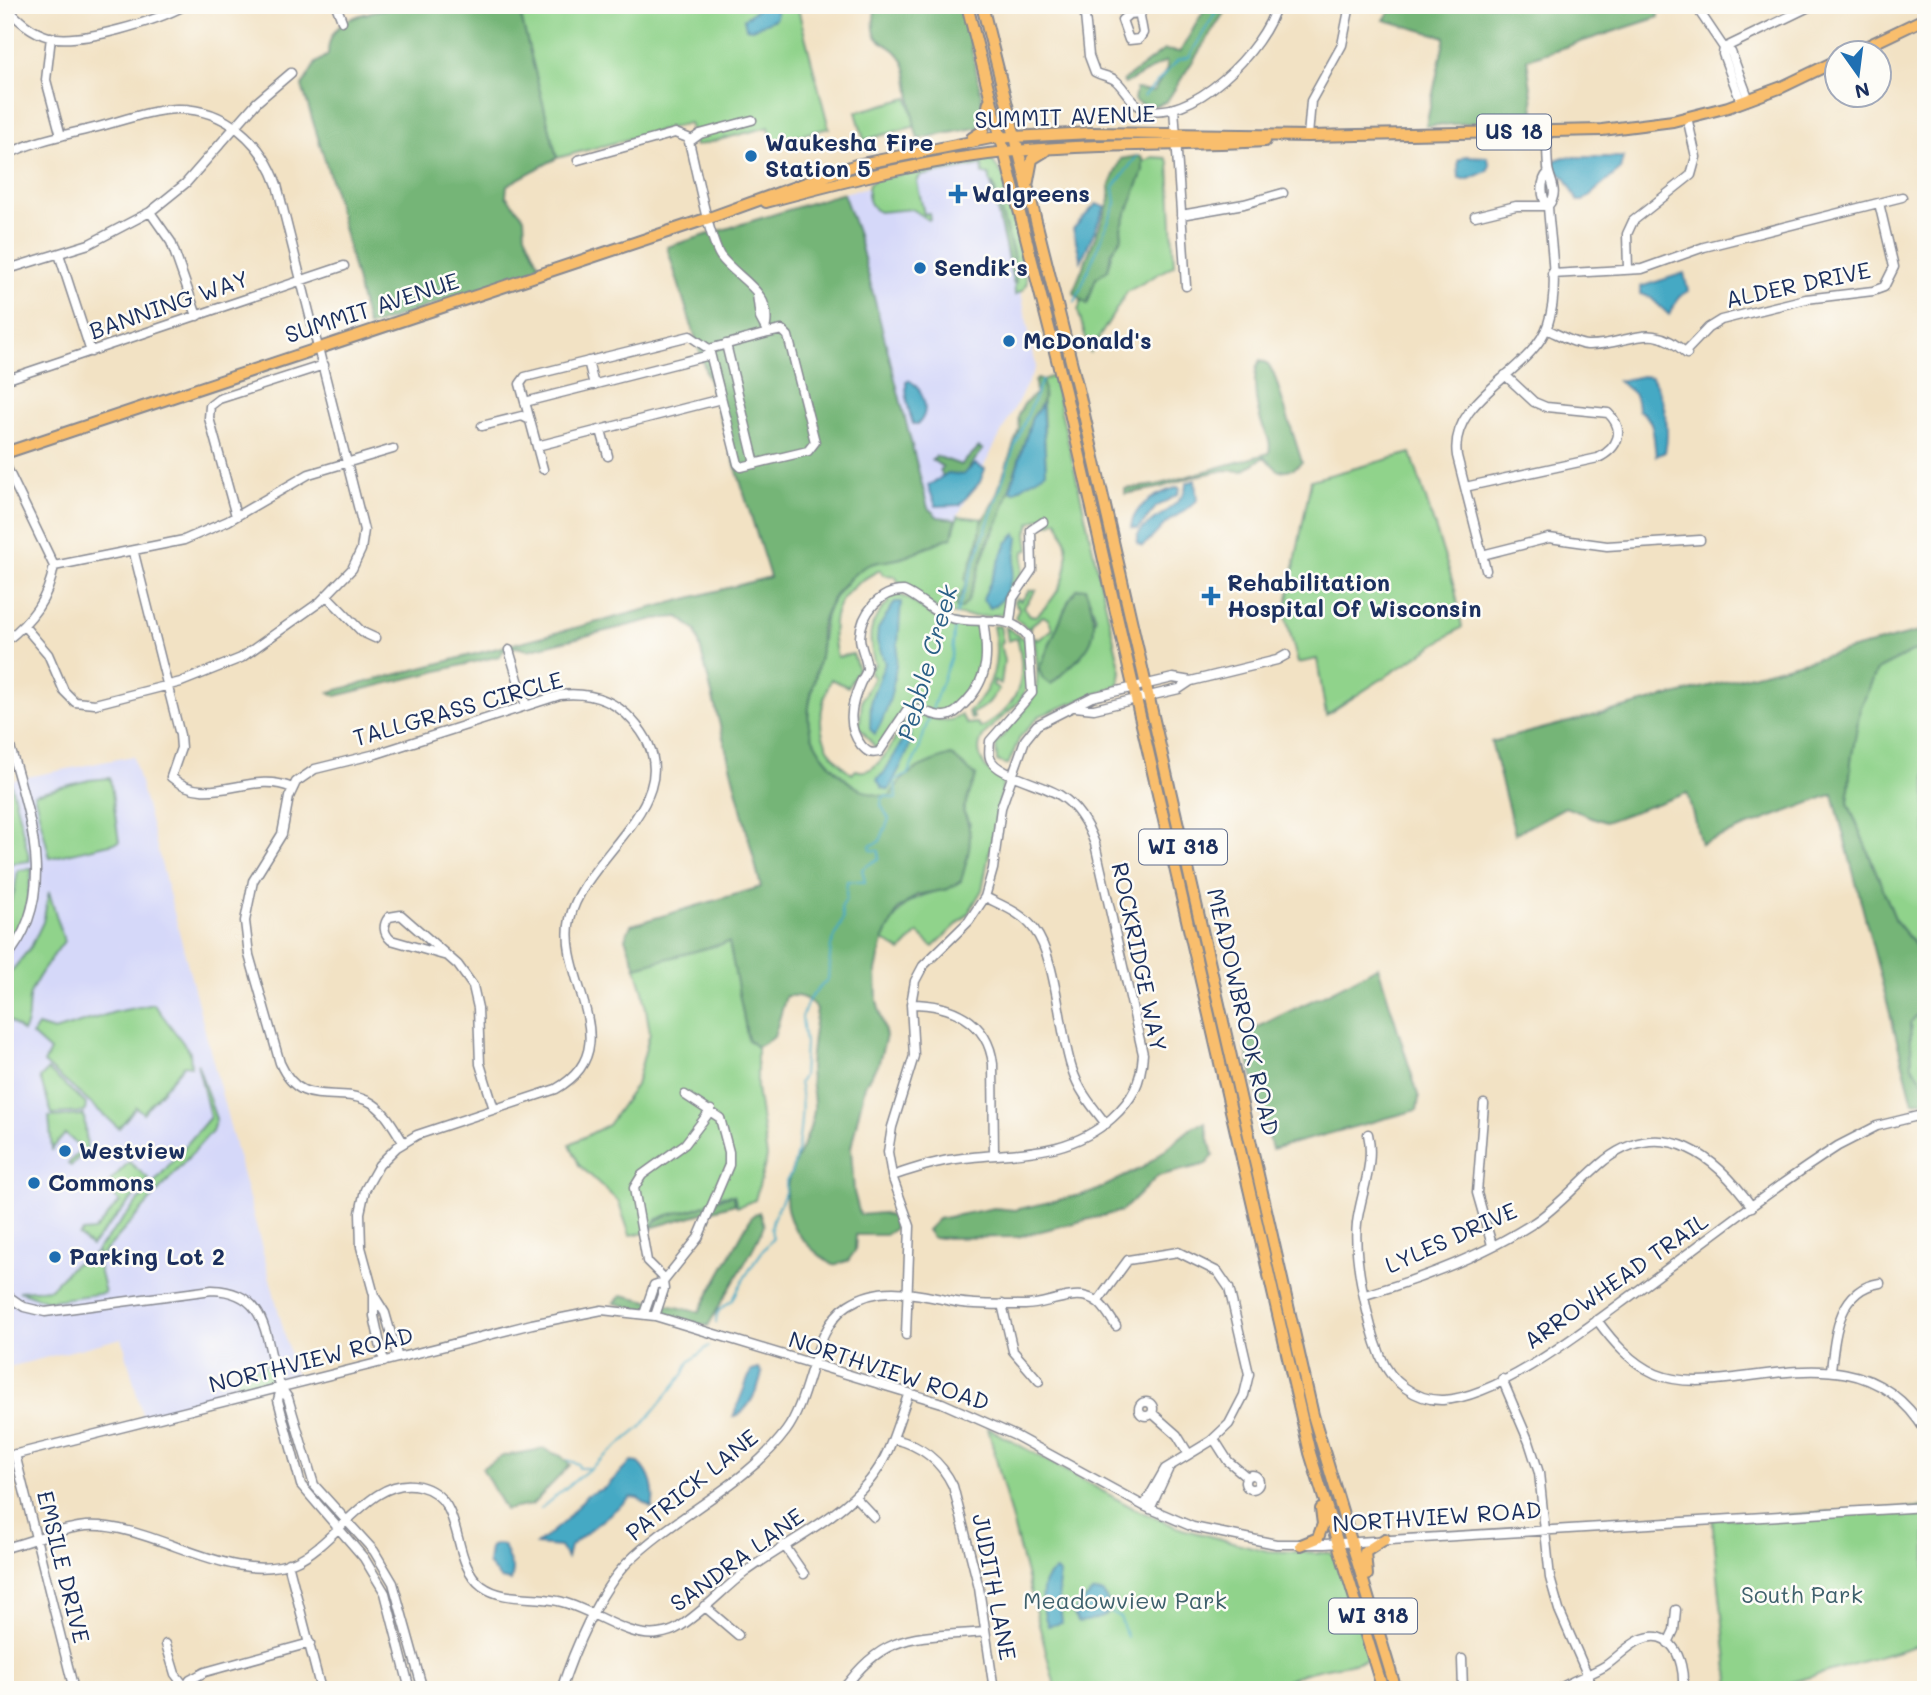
<svg xmlns="http://www.w3.org/2000/svg" width="1931" height="1695" font-family="Mali,sans-serif">
<style>
.built{fill:#d5d8f9}
.green{fill:#90d38b;stroke:#568174;stroke-width:2;fill-rule:evenodd}
.forest{fill:#74b577;stroke:#48726a;stroke-width:2}
.water{fill:#44a9c4;stroke:#306c91;stroke-width:2}
.lines{fill:none;stroke-linecap:round;stroke-linejoin:round}
.stream{stroke:#44a9c4;stroke-width:2}
.minor-casing{stroke:#868891;stroke-width:11}
.major-casing{stroke:#868891;stroke-width:14}
.minor{stroke:#fff;stroke-width:8}
.major{stroke:#f9be6d;stroke-width:10}
.poi-dot{fill:#1f6fb2;stroke:#fdfcf7;stroke-width:2.5}
.labels{text-anchor:middle;stroke-width:5;stroke-linejoin:round;paint-order:stroke}
.shield{fill:#fdfcf7;stroke:#5f6c8c;stroke-width:2}
.shield-label{font-size:21px;font-weight:bold;fill:#1b2f5e}
.street-label{font-size:23px;fill:#1b2f5e;stroke:#fdfcf7}
.poi-label{font-size:23px;font-weight:bold;fill:#1b2f5e;stroke:#fdfcf7;text-anchor:start}
.park-label{font-size:23px;fill:#3e606c;stroke:#fdfcf7}
.water-label{font-size:24px;font-style:italic;fill:#2b6087;stroke:#fdfcf7}
</style>
<rect width="100%" height="100%" fill="#fdfcf7"/>
<filter id="ink" filterUnits="userSpaceOnUse"><feTurbulence type="fractalNoise" baseFrequency=".0143" numOctaves="2"/><feDisplacementMap in="SourceGraphic" scale="14" xChannelSelector="R" yChannelSelector="G"/><feConvolveMatrix kernelMatrix="1 2 1 2 8 2 1 2 1" color-interpolation-filters="sRGB"/></filter>
<filter id="wash" filterUnits="userSpaceOnUse"><feTurbulence type="fractalNoise" baseFrequency=".00686" numOctaves="4" result="noise"/><feDisplacementMap in="SourceGraphic" scale="28" xChannelSelector="R" yChannelSelector="G"/><feGaussianBlur stdDeviation="1.57" result="paint"/><feColorMatrix in="noise" values="0 0 0 0 0 0 0 0 0 0 0 0 0 0 0 0 0 1.4 0 .05"/><feComposite in="paint" operator="in"/></filter>
<g filter="url(#wash)">
<rect width="100%" height="100%" fill="#f2e2c4"/>
<path class="built" d="M985,162L1006,218L1036,367L956,519L938,517L928,508L857,233L843,193Z
M5,755L12,780L133,756L296,1378L143,1418L122,1338L5,1368Z"/>
<path class="green" d="M518,5H797L829,128L773,142L769,127L695,146L689,123L557,158Z
M908,98L916,126L864,140L856,112Z
M1152,157L1166,158L1169,163L1174,265L1127,292L1090,352L1078,311L1081,301L1088,303L1096,278C1108,272 1108,263 1112,252C1114,246 1119,242 1122,237L1121,228L1143,171V162Z
M990,158L1003,175L1027,282L1024,289L1015,295L1013,254L993,184H991L989,175L983,174L982,165L920,176L917,182L924,214L929,213L930,219L928,220L912,209L879,212C869,207 866,195 869,184L876,179Z
M1053,376L1121,671L1119,685L1039,716L1020,737L1008,765L997,761L996,744C1033,697 1044,703 1034,637L1038,640L1053,629L1048,619L1043,616L1030,626V630L1015,618L1019,608L1014,602L1017,598L1021,601L1030,590H1036L1024,607L1030,615L1036,616C1066,590 1077,556 1057,520L1049,524L1041,518L1030,523L1027,533L1029,550L1024,551L1022,572L1013,586L1016,590L1003,614C968,622 931,612 904,589C900,586 898,580 895,576L883,575L880,570C840,590 826,612 837,657L853,654L858,669L848,687L831,679C814,719 817,747 852,774L856,770C879,779 895,736 905,720C923,705 938,731 961,715L967,724L977,723L981,728C1019,706 1028,680 1017,638L1008,641L1006,627L1025,640C1027,659 1032,681 1022,697C1009,718 970,732 981,759C983,763 987,771 990,772C993,774 999,775 1004,778L982,890L967,915L933,947L918,933L901,951L883,940C901,904 908,897 948,889L970,823L963,811L976,776C954,781 891,801 871,796C860,793 845,779 837,771C792,726 811,709 820,655C826,619 820,613 847,582C866,559 872,564 897,559C916,555 934,542 952,537L958,516L985,519L966,579L967,584L956,606L959,609L976,575V569C983,552 994,535 1000,517C1004,507 1004,499 1010,490L1014,492L1046,471L1042,380ZM1085,588L1096,617L1081,657L1051,684L1039,670L1069,600Z
M1411,453L1455,589L1462,627L1326,715L1317,659L1298,663L1285,614L1311,480Z
M895,595C910,595 917,607 929,613C944,621 962,625 978,625C991,650 976,708 945,712C930,715 919,701 903,709L879,747L873,749L875,747L856,723L860,722L862,699L874,677L870,674L871,667L875,665C868,640 867,622 888,603L886,599Z
M993,626H1000L1003,642L1000,644L1004,661L1001,684L994,681L993,685L999,689L987,705L971,714L974,718L971,719L968,712C994,689 1001,661 993,626Z
M1926,645V972L1913,942L1896,921L1848,803L1851,761L1860,709L1877,669Z
M5,759L30,861L5,864Z
M110,778L119,842L50,858L34,794L89,780Z
M32,869L25,915L5,951V915L14,893L18,870Z
M49,892L64,941C53,957 37,975 30,994C26,1008 31,1019 23,1032L9,1020L5,1024V979L31,947L43,922Z
M730,942L748,1040L757,1047V1088L767,1157L755,1200L737,1207L734,1195L719,1196L701,1207L657,1219L647,1233L630,1235L618,1201L579,1165L570,1144L608,1125L636,1085L650,1033L643,991L635,965Z
M154,1004L190,1052L191,1066L184,1065L143,1113L136,1107L119,1128L44,1063L50,1051L32,1035L38,1026L54,1031L115,1012Z
M1926,1005V1086L1912,1065L1910,1023Z
M197,1063L216,1119L212,1131L100,1257L96,1251L210,1117Z
M48,1070L86,1104L85,1112L52,1114L40,1078Z
M84,1115L87,1148L71,1166L68,1164L82,1148L65,1134L52,1149L49,1117Z
M129,1162L149,1179L91,1246L79,1236L82,1232L94,1231L120,1202L108,1190L113,1185L110,1181Z
M95,1253L105,1293L47,1301L19,1291L50,1289L74,1264L86,1262Z
M269,1365L271,1383L239,1392L235,1371Z
M988,1428L1135,1509L1182,1529L1268,1551L1331,1553L1338,1559L1370,1659C1335,1669 1302,1667 1272,1690H1056Z
M1923,1507L1926,1518V1643L1765,1690H1730L1712,1519Z"/>
<path class="forest" d="M401,5H518L557,158L507,185L506,196L524,217L525,234L541,268L368,327L332,183L302,86L316,63L328,55C327,15 370,13 401,5Z
M876,5H963L983,104L981,127L918,139C910,119 912,80 904,63C890,33 866,55 876,5Z
M1207,5H1229L1167,101C1156,107 1144,108 1134,100L1136,89L1154,91L1167,69L1166,61L1125,84L1123,81L1164,50L1180,52Z
M1394,5H1655L1659,17L1527,59L1535,119L1426,126L1445,37L1384,20Z
M1137,156L1143,158V171L1121,228L1122,237L1111,253L1108,270L1096,278L1087,304L1074,293L1075,287L1110,200L1109,187L1121,159Z
M991,184H993L1013,254L1016,282H1013Z
M843,193L858,235L928,508L938,517L956,519L952,537C934,542 916,555 897,559C874,564 869,560 850,578C836,592 824,610 821,629C820,638 822,647 820,656C808,710 795,729 838,773C854,788 869,796 890,796C903,771 925,763 951,755L976,776L963,811C976,834 968,857 961,881L948,889L917,895L898,910L883,940L876,971L877,1001L886,1036L879,1062L865,1085L851,1148L854,1192L860,1215L882,1213L893,1217L894,1229L885,1235H856L855,1251L848,1261L833,1265C799,1242 775,1215 791,1172C799,1151 811,1134 814,1111C815,1097 810,1082 810,1068C811,1048 814,1029 817,1009C808,998 801,995 786,996L774,1037L757,1047L748,1040L729,942L636,967L625,938L631,925L761,887L696,631L679,617L655,619L528,650L516,647L503,651L500,656L336,696L329,692L770,577L667,247Z
M1260,360L1268,364L1274,374L1302,462L1293,469L1279,471L1264,457L1243,471L1225,470L1192,477L1159,488L1125,494V489L1157,485L1269,453C1272,439 1265,434 1261,421C1256,406 1251,373 1260,360Z
M1037,379L1042,380C1047,396 1042,405 1032,418L1000,519L989,539L968,601L962,608L957,609L956,603L967,584L965,579L979,542L981,524L995,499L1019,429L1018,415L1024,404L1036,393L1035,382Z
M979,447L983,450L963,475L948,473L943,476L940,471L943,467L932,460L936,456L961,465Z
M1085,588C1106,641 1089,649 1051,684L1043,679L1039,669L1069,600L1077,589Z
M1926,630V645L1877,670L1860,709L1851,761L1848,803L1896,921L1913,942L1926,972V1005L1910,1023L1912,1065L1926,1086V1100L1913,1102L1833,794L1701,844L1687,793L1605,822L1565,807L1515,834L1491,742Z
M1378,966L1419,1098L1417,1110L1272,1149L1246,1049L1251,1031C1292,1008 1338,991 1378,966Z
M1205,1123L1213,1155L1207,1164L1158,1176L1122,1211L1017,1237L933,1238L927,1230L938,1219L994,1208L1015,1210L1093,1192L1144,1167L1194,1126Z
M734,1195L735,1204L650,1228C664,1209 683,1215 702,1206C714,1201 721,1196 734,1195Z
M759,1212L764,1225C750,1260 726,1292 708,1326L614,1303L622,1295L699,1312L752,1216Z
M543,1449L561,1456L570,1465L532,1505L505,1510L482,1468L503,1456Z"/>
<path class="water" d="M763,5H773L777,14L775,19L752,29L746,28L744,19Z
M1465,156L1487,157L1490,165L1487,171L1467,180L1459,178L1458,161Z
M1564,157H1623L1620,170L1583,201H1578L1565,177L1553,169V161Z
M1096,204L1105,207L1081,261L1073,229Z
M1684,273L1688,291L1679,297L1669,315L1650,297L1640,294V287Z
M1642,376L1651,377C1665,394 1670,431 1665,452L1656,456C1653,438 1656,418 1638,410C1637,390 1631,392 1618,381Z
M909,380C924,390 931,411 918,424H913C908,411 906,395 906,381Z
M1042,405L1046,472L1014,492L1010,490L1032,418Z
M975,464L985,469L980,482L960,505L936,506L928,486L948,473L963,475Z
M1195,480L1197,500C1187,512 1174,515 1164,525C1156,533 1152,540 1142,546L1137,543C1132,523 1187,510 1186,483Z
M1178,487L1180,489L1177,495L1156,507L1138,529L1131,527C1134,504 1158,493 1178,487Z
M1016,534L1018,538C1015,557 1013,600 990,608L983,600L985,594L1007,543Z
M895,602H901C897,645 899,696 875,734L870,729L871,699L885,663L877,641L878,629Z
M910,728C914,752 897,769 889,790L882,788L877,779L884,773Z
M759,1369L762,1373C759,1388 748,1413 733,1417L751,1371Z
M631,1462L639,1463C651,1474 656,1492 652,1508L638,1498L631,1497L570,1546L567,1558L560,1547L536,1545L565,1521L587,1495L605,1488Z
M497,1544L503,1545L513,1571L511,1581L501,1579L488,1564L490,1547Z
M1056,1571L1060,1574L1058,1588L1062,1623L1048,1626C1042,1610 1037,1578 1056,1571Z
M1092,1592L1103,1593L1112,1609C1105,1619 1089,1621 1078,1622L1073,1613Z"/>
<g class="lines">
<path class="stream" d="M1144,96L1178,60L1189,57L1220,5
M1075,302L1116,203L1114,187L1137,156
M956,615L1014,448L1042,380
M931,712L952,654L955,621
M716,1323C716,1308 723,1308 733,1300C743,1278 757,1257 773,1238C765,1216 788,1203 786,1181C799,1167 805,1102 799,1083L803,1076L805,1044L802,1017L809,999L828,979L831,946L843,919L841,908L846,899L847,881L865,882L862,869L879,858V851L871,850L870,846L880,841L889,819L881,805L882,798L886,796L896,799L895,780L907,775L919,750L929,717
M567,1460L578,1464L579,1468H587
M541,1508L640,1428L683,1375L689,1362L709,1346
M1110,1611L1120,1617L1127,1637"/>
</g>
</g>
<g filter="url(#ink)">
<g class="lines">
<defs>
<path id="minor" d="M336,5L342,21
M1084,5L1089,56L1095,72C1102,76 1109,76 1115,80C1124,87 1130,102 1141,107C1189,128 1267,47 1276,5
M1138,5L1143,33L1139,39L1129,40L1122,20L1129,14L1141,13
M1695,5L1724,48L1731,52L1749,100
M5,6C18,20 31,32 49,37C83,44 156,21 186,5
M51,37L46,80L61,136
M1724,48L1813,5
M1724,48L1723,54L1741,102
M1174,108L1186,286
M1547,132C1547,144 1547,156 1548,168C1550,182 1560,192 1548,206
M1308,136L1311,101L1342,45L1350,5
M689,142L700,134L752,120
M5,156C33,140 67,135 98,127C124,120 150,110 177,109C225,108 262,142 277,185L364,530L361,550L352,569L320,602L241,658L181,682L95,704L75,702L64,691L48,654L24,626
M578,160L675,133L688,138C695,163 709,241 721,257C739,280 771,291 766,325
M150,212L171,242L197,316
M1181,215L1244,204L1283,193
M1475,216L1516,206H1548
M59,254L91,352
M1628,269L1627,234L1633,221L1691,175L1696,157L1687,117
M5,270L89,244L150,212L186,183L257,102L291,73
M1552,274L1642,269L1704,247L1902,197
M757,294L760,318L768,333L782,330L788,336L815,442L808,451L741,467L738,464L709,349L768,333
M1546,329C1558,334 1574,344 1587,345C1630,346 1649,318 1687,354
M726,344L755,464
M709,349L690,336L525,377L520,384L525,402L710,355
M1685,352L1708,328L1721,320L1806,299L1873,291L1884,287L1894,267L1879,203
M588,361L594,385
M5,380L344,266
M525,402L543,469
M482,426L522,416L530,420
M601,430L608,456
M537,446L721,399
M5,464L54,566C48,600 32,620 5,642
M1465,487L1598,458C1618,448 1626,430 1608,413L1546,407L1534,402L1505,375
M236,516L209,418L210,406L219,399L324,365
M134,553L180,735L181,748L171,777C208,810 251,769 292,788
M1482,555L1549,538L1607,546L1700,540
M54,566L184,540L228,521L309,474L393,449
M1486,570L1457,456C1448,398 1533,372 1548,324C1560,288 1550,243 1548,206C1541,197 1540,181 1548,173
M327,596L362,632L375,638
M1010,621L1013,598L1032,570L1031,530L1043,522
M509,650L526,706
M1075,707L1094,709L1149,696L1179,689L1191,681L1277,660L1286,655
M5,728C24,803 64,892 5,959
M985,897C1003,906 1022,913 1034,929C1057,958 1059,1032 1072,1069C1079,1091 1092,1106 1106,1124
M447,956L391,940C383,933 383,924 389,917L401,915L458,965L473,986L478,1008L480,1064L494,1109
M911,1004C950,1004 988,1020 993,1064L994,1155
M1484,1104L1477,1193L1492,1245
M1368,1134C1375,1163 1361,1193 1357,1223C1353,1258 1368,1324 1381,1357C1390,1381 1416,1401 1443,1400C1501,1397 1589,1326 1636,1292C1703,1243 1768,1191 1838,1146L1877,1126L1926,1114
M892,1176C911,1170 930,1163 949,1160C1007,1150 1064,1161 1112,1118C1133,1099 1141,1083 1143,1054L1095,844C1088,825 1078,807 1061,796C1044,784 995,775 990,758C988,753 990,746 990,741L1032,693L1028,636C1006,611 980,626 951,618C932,613 921,598 904,591C880,590 861,614 860,637C860,648 867,659 867,669C866,674 862,679 860,684C851,704 846,726 861,745C867,752 870,754 879,752L907,710C921,706 931,717 944,716C954,716 960,708 966,702C990,677 988,652 983,620
M664,1278L647,1261L634,1188L642,1175L685,1144L711,1110
M663,1282L698,1238L729,1165V1152L720,1118L685,1095
M5,1294L24,1307L45,1312L212,1290C282,1292 259,1361 288,1398L314,1485L374,1551L393,1583L423,1690
M1365,1295C1421,1279 1483,1255 1532,1224C1560,1206 1580,1180 1605,1160C1664,1115 1717,1157 1752,1207
M375,1297L385,1313L398,1358
M1098,1301L1128,1260L1178,1252L1218,1272L1229,1288L1249,1374L1244,1395L1229,1424L1211,1441L1165,1469L1144,1506
M1002,1304L1013,1351L1039,1381
M644,1314L654,1285L663,1282L664,1289L655,1316
M1597,1320C1613,1342 1631,1363 1656,1374C1680,1384 1710,1381 1735,1378C1811,1368 1880,1356 1926,1432
M906,1335L910,1226L892,1176L888,1152L892,1127L914,1056L911,1004L915,981L923,966L969,921L985,897L993,869L1001,808L1025,740L1037,725L1092,697L1173,678L1191,681
M384,1362L374,1316V1295L361,1247L360,1213L365,1190L379,1165L397,1147L417,1135L556,1089C630,1047 557,978 570,919C584,853 702,795 632,720C613,699 588,692 560,695L376,754L315,769L296,782L289,797L282,834L253,881L245,921L249,955L280,1063C301,1111 334,1085 368,1101C385,1109 394,1128 403,1142
M1831,1370C1835,1336 1838,1289 1880,1283
M1502,1379L1529,1442L1539,1473L1550,1578L1559,1610L1594,1690
M281,1389L278,1400L301,1485L364,1558L385,1593L410,1690
M1139 1409a7 7 0 1 1 14 0a7 7 0 1 1-14 0Z
M1152,1413L1177,1435L1188,1453
M894,1439C920,1445 941,1461 953,1486L979,1588L994,1690
M1214,1439L1228,1461L1247,1477
M15,1454L74,1690
M5,1457L532,1324L602,1310L655,1316L942,1403L1016,1436L1144,1506L1193,1527L1276,1544H1325L1926,1507
M1245 1482a7 7 0 1 1 14 0a7 7 0 1 1-14 0Z
M855,1497L874,1517
M1150,1509L1168,1470
M784,1545L804,1574
M5,1548C31,1542 60,1528 86,1526C152,1522 230,1587 294,1562C336,1545 372,1474 419,1486C468,1498 448,1560 482,1586C504,1602 533,1595 558,1601C589,1607 628,1639 658,1634C665,1633 673,1631 679,1627C703,1612 722,1590 744,1573C786,1542 837,1520 870,1480C891,1455 897,1423 909,1393
M288,1563L321,1690
M704,1606L738,1635
M1668,1643L1674,1630L1676,1610
M166,1644L175,1674L185,1687
M1462,1659L1463,1690
M847,1684L855,1690
M184,1690L190,1680L205,1672L310,1643
M561,1690C574,1650 598,1593 627,1563C675,1515 745,1486 786,1431C812,1396 812,1328 848,1305C883,1282 919,1295 956,1302C978,1306 1002,1304 1025,1305C1044,1305 1069,1292 1087,1297C1102,1301 1107,1313 1116,1326
M843,1690C885,1630 918,1638 985,1632
M1557,1690C1572,1680 1590,1675 1605,1666C1617,1658 1627,1646 1640,1640C1671,1626 1684,1660 1683,1684"/>
<path id="major" d="M967,5L1065,391L1310,1453L1383,1690
M982,5L1080,397L1313,1415L1396,1690
M1855,52L1926,18
M972,138L983,131L989,102
M1027,186L1032,159L1045,151
M766,202C848,180 930,159 1015,151C1098,143 1182,146 1265,141
M5,453L709,218L856,165L991,138L1091,133L1308,136L1602,130L1673,121L1728,107L1782,87L1836,61
M1301,1545L1318,1538L1323,1524L1321,1509
M1367,1575L1365,1552L1385,1539"/>
</defs>
<use href="#minor" class="minor-casing"/>
<use href="#major" class="major-casing"/>
<use href="#minor" class="minor"/>
<use href="#major" class="major"/>
</g>
</g>
<g class="poi-dot">
<circle cx="751" cy="156" r="7"/>
<path d="M954.5 183.5h7v7h7v7h-7v7h-7v-7h-7v-7h7z"/>
<circle cx="920" cy="268" r="7"/>
<circle cx="1009" cy="341" r="7"/>
<path d="M1207.5 585.5h7v7h7v7h-7v7h-7v-7h-7v-7h7z"/>
<circle cx="65" cy="1151" r="7"/>
<circle cx="34" cy="1183" r="7"/>
<circle cx="55" cy="1257" r="7"/>
</g>
<g class="labels">
<g class="shield">
<rect x="1477" y="114.5" width="74" height="35" rx="5"/>
<rect x="1139" y="829.5" width="88" height="35" rx="5"/>
<rect x="1329" y="1598.5" width="88" height="35" rx="5"/>
</g>
<g class="shield-label">
<text x="1514" y="139">US 18</text>
<text x="1183" y="854">WI 318</text>
<text x="1373" y="1623">WI 318</text>
</g>
<g class="street-label">
<text transform="translate(1065 117) rotate(-2)" y="8">SUMMIT AVENUE</text>
<text transform="translate(1798 285) rotate(-12)" y="8">ALDER DRIVE</text>
<text transform="translate(169 305) rotate(-19)" y="8">BANNING WAY</text>
<text transform="translate(372 308) rotate(-18)" y="8">SUMMIT AVENUE</text>
<text transform="translate(458 709) rotate(-16)" y="8">TALLGRASS CIRCLE</text>
<text transform="translate(1139 957) rotate(78)" y="8">ROCKRIDGE WAY</text>
<text transform="translate(1243 1012) rotate(77)" y="8">MEADOWBROOK ROAD</text>
<text transform="translate(1451 1238) rotate(-24)" y="8">LYLES DRIVE</text>
<text transform="translate(1616 1281) rotate(-35)" y="8">ARROWHEAD TRAIL</text>
<text transform="translate(311 1360) rotate(-14)" y="8">NORTHVIEW ROAD</text>
<text transform="translate(889 1371) rotate(18)" y="8">NORTHVIEW ROAD</text>
<text transform="translate(692 1485) rotate(-39)" y="8">PATRICK LANE</text>
<text transform="translate(1437 1517) rotate(-4)" y="8">NORTHVIEW ROAD</text>
<text transform="translate(737 1560) rotate(-36)" y="8">SANDRA LANE</text>
<text transform="translate(63 1567) rotate(76)" y="8">EMSILE DRIVE</text>
<text transform="translate(994 1587) rotate(79)" y="8">JUDITH LANE</text>
</g>
<g class="poi-label">
<text x="765" y="151">Waukesha Fire<tspan x="765" dy="26">Station 5</tspan></text>
<text x="972" y="202">Walgreens</text>
<text x="934" y="276">Sendik's</text>
<text x="1023" y="349">McDonald's</text>
<text x="1227" y="591">Rehabilitation<tspan x="1227" dy="26">Hospital Of Wisconsin</tspan></text>
<text x="79" y="1159">Westview</text>
<text x="48" y="1191">Commons</text>
<text x="69" y="1265">Parking Lot 2</text>
</g>
<g class="park-label">
<text x="1802" y="1603">South Park</text>
<text x="1125" y="1609">Meadowview Park</text>
</g>
<g class="water-label">
<text transform="translate(928 663) rotate(-74)" y="8">Pebble Creek</text>
</g>
</g>
<rect width="1931" height="1695" fill="none" stroke="#fdfcf7" stroke-width="28"/>
<g transform="translate(1858 74) rotate(166)"><circle r="33" fill="#fdfcf7" stroke="#a3aaba" stroke-width="2"/>
<path d="M0-5L12 26L0 18L-12 26Z" fill="#1f6fb2"/>
<text y="-10" font-size="19" font-weight="bold" text-anchor="middle" fill="#1b2f5e">N</text>
</g>
</svg>
